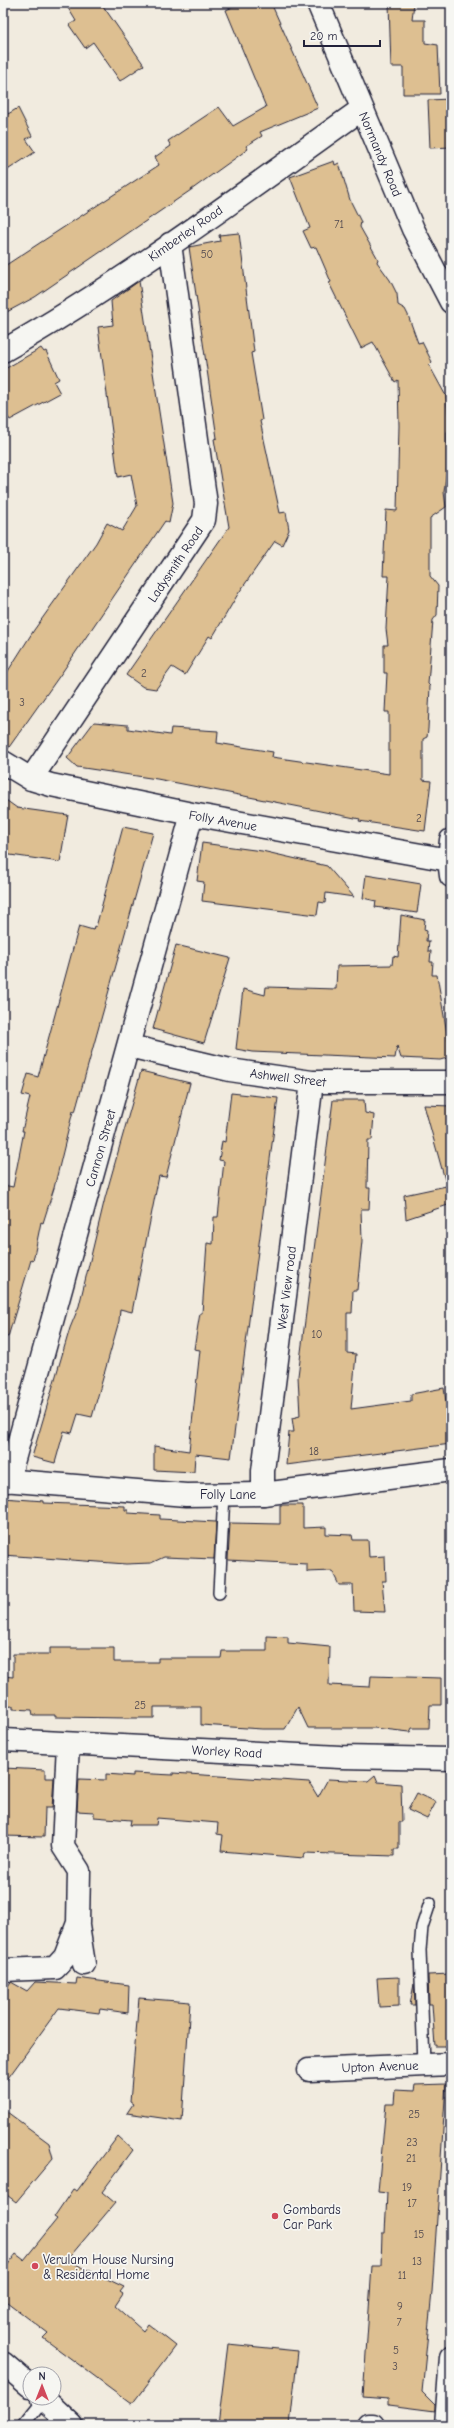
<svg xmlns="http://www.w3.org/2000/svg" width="454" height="2428" font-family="'Comic Neue',sans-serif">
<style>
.building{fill:#ddbf91;stroke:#22223b}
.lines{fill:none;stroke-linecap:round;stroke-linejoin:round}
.service-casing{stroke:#22223b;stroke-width:14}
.minor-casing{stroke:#22223b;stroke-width:25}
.primary-casing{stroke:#22223b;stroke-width:25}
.service{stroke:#f6f6f2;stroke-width:11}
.minor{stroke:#f6f6f2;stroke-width:22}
.primary{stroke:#f6f6f2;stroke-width:22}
.poi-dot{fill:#d1495b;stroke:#f6f6f2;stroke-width:1.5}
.labels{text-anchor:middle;stroke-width:3.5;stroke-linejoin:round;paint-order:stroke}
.number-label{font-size:11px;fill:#514950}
.street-label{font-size:13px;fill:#22223b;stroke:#f6f6f2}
.poi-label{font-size:13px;fill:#22223b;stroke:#f6f6f2;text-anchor:start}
</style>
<rect width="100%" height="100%" fill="#f1ebdf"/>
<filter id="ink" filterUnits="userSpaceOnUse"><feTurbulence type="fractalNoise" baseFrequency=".025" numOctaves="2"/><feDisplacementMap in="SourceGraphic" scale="8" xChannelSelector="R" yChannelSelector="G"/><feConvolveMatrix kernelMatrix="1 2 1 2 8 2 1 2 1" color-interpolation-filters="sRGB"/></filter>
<g filter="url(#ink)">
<path class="building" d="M65,3H101L144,65L120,81L93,42L85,48L69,25L76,21Z
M242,3H271L318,108L260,132L262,136L246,146L248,149L191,190L35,297L3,314V267L159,165L155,157L171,146L168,141L219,107L233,126L266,107L226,10Z
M389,3H414L412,20H425V43L438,45L440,94H403V67H391Z
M451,99V147L430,148L428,100Z
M3,107L8,114L18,108L32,136L26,139L35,152L3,173Z
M334,161L335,165L339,163L350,200L361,222L360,227L378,259L377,262L390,280L397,294L398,305L405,309L408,315L418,343L422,342L432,362L429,365L446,396L450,428L447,432V468L444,492L446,507L430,518V576L438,586L437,615L433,620L428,684L430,686L428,729L427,737L423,739V780L431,781L425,831L359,821L360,819L285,804L157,779L77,767L67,758L94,722L128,725V729L170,735L171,728L218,731L217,743L273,752L272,757L389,774V712H385L387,673H384V645H388L386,629L389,576H383L386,510L397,511L399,426L398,380L395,382L373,342L361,348L329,283L331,282L316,247L311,248L303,231L310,228L290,177Z
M239,233L254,352L251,353L262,420L260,421L280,513L286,512L289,530L282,545L275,541L238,594L212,638L209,636L185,675L172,667L156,689L143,687L126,675L229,527L214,439L217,438L189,247L220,241L219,235Z
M139,281L173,503L169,523L165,521L63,671L7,750H3V679L34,630L96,543L107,523L122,531L137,506L131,474L118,477L98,327L113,325L111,301Z
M41,348L44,352L46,351L59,379L54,382L60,393L10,420L3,410V370Z
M3,798L17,808L68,815L60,862L3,854Z
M123,827L153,833L75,1112L73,1111L54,1188L43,1223L41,1222L33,1261L31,1260L8,1337L3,1336V1185L13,1187L24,1131H22L30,1097L22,1095L28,1074L38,1077L79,926L93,930L94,926L96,927Z
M202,843L262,851L327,866L354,897L326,893L325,903L319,902L317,915L202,901L204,882L197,881Z
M366,875L421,884L417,913L375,907L376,901L363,898Z
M401,915L425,920L424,930L427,931L426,941H429L428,951H431L430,962H433L432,975H437L451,1057L440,1060L401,1058L397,1046L395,1058L252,1052L236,1049L243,989L265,995L266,987L336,989L337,966L392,965L393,956L398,957Z
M176,945L230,958L204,1043L153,1029Z
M141,1071L190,1083L166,1177L159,1176L132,1312L120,1309L119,1321L92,1417L78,1414L72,1433L64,1431L55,1463L32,1457L70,1328L79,1306L105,1198Z
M231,1093L278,1098L231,1458L195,1454L194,1472L154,1470V1446L189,1451L200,1350L194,1349L200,1313H202L207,1243L213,1244L214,1217H218L224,1161L219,1160L222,1141L225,1142Z
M333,1100H364L365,1113L374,1115L372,1140H368L367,1188H370L369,1209H361L362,1241L357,1290H353L352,1313H347V1353L356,1354L351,1409L411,1401V1394L444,1388L447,1408H451V1444L286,1465L289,1432H294L292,1418L300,1416L298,1376Z
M424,1105L451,1106V1179L445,1180Z
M451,1185V1204L406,1219L404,1195Z
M3,1498L44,1501V1503L125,1506V1510H128V1513L160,1515V1519L216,1522L214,1559L164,1557L151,1563L126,1564L3,1555Z
M280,1505H303V1528L326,1527V1534L352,1535L353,1540H368L369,1557L385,1556L386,1581H382L385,1612L354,1611L353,1585H339L332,1571L307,1572V1564L228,1560L230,1523L280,1524Z
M267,1636L288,1637V1643L330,1647L329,1685L370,1687L371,1676L441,1678V1705H430L429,1728H412L410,1732L374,1728H308L298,1707L285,1729H262L201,1725V1707H154V1718H127L55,1717V1715H33L32,1710L13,1709V1706L3,1707V1676L13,1677V1654H50V1648H114V1662H158V1658H221L222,1651H267Z
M3,1768L45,1770V1778H54L52,1808H45L44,1837L3,1836Z
M133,1773L173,1775V1773L309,1782L318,1797L328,1779L368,1781L375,1775L378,1782L401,1784L402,1822H399V1849H394V1856L305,1853L304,1858L221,1851L223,1835L217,1834L218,1823L157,1818L156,1825H130L131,1820L94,1817V1812L77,1811L79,1779L106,1780V1774L133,1776Z
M417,1793L436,1802L427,1819L408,1810Z
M451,1974V2046H435L432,2004H429L428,1975Z
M399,1977V2006L379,2007L377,1978Z
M77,1978L129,1985L128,2013L100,2009L99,2013L59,2008L3,2085V1992L11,1982L27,1991L35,1982L76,1984Z
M414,1984L415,2005H410Z
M139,1998L190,2002L182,2121L127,2113L133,2104L130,2102Z
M446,2084L432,2292L422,2392L435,2405V2411L388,2405V2399L363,2397L372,2266H381L382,2233H385L387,2193L378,2192L386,2104H394L395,2090L414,2091L415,2085Z
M3,2109L49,2143L53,2158L16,2202L3,2192Z
M118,2136L133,2150L102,2192L115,2203L67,2260L124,2287L120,2292L123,2294L115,2306L143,2331L148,2324L176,2346L132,2404L43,2338L48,2333L3,2299V2271L16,2254L24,2260L57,2219L54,2217L73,2189L77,2191Z
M228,2344L298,2351L290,2425H218Z"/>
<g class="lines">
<defs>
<path id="service" d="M219,1593L224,1494
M424,2065L420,1950L422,1927L430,1903
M23,2425L44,2399"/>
<path id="minor" d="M318,3L413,229L451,302
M3,351C128,280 245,192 362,109
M3,762L31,779L51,785L192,814L449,860
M31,779L204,520L206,504L170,244
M451,840L449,860L451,876
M129,1046L230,1070L312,1082H451
M8,1481L192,814
M263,1494V1471L312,1082
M3,1740L340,1757L451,1759
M78,1926L84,1964
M3,1970L55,1968L65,1957L78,1923L79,1871L63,1846L68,1744
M309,2070L451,2064
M368,2425H373
M446,2425L451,2357"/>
<path id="primary" d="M3,1480L186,1495L263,1494L451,1470
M3,2363L30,2386
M43,2398L72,2425"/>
</defs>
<use href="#service" class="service-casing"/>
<use href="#minor" class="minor-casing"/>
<use href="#primary" class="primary-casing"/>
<use href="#service" class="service"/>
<use href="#minor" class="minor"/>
<use href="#primary" class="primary"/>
</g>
</g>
<g class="poi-dot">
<circle cx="275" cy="2216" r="4"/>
<circle cx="35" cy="2266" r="4"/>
</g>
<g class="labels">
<g class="number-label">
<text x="339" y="228">71</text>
<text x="207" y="258">50</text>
<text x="144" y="677">2</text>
<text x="22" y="706">3</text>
<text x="419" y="822">2</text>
<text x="317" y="1338">10</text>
<text x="314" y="1455">18</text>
<text x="140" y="1709">25</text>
<text x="414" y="2118">25</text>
<text x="412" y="2146">23</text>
<text x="411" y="2162">21</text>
<text x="407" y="2191">19</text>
<text x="412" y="2207">17</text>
<text x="419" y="2238">15</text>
<text x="417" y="2265">13</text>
<text x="402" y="2279">11</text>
<text x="400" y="2310">9</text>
<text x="399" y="2326">7</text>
<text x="396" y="2354">5</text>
<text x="395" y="2370">3</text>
</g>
<g class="street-label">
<text transform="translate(381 154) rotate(67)" y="5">Normandy Road</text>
<text transform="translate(185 233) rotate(-35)" y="5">Kimberley Road</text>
<text transform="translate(175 564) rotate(-56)" y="5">Ladysmith Road</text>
<text transform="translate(223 820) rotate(10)" y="5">Folly Avenue</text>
<text transform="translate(288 1077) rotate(7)" y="5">Ashwell Street</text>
<text transform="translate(100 1148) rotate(-74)" y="5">Cannon Street</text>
<text transform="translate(286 1288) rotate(-83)" y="5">West View road</text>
<text x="228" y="1499">Folly Lane</text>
<text transform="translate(227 1751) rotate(3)" y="5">Worley Road</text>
<text transform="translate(380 2066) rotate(-2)" y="5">Upton Avenue</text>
</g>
<g class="poi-label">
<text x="283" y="2214">Gombards<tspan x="283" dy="15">Car Park</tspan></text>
<text x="43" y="2264">Verulam House Nursing<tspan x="43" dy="15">&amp; Residental Home</tspan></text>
</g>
</g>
<rect width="454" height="2428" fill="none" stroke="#f6f6f2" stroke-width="16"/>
<rect x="8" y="8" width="438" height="2412" fill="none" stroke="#22223b" stroke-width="1.5" filter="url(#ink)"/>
<g transform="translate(42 2386)"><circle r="19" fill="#f6f6f2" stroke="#a1a1a9"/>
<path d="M0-3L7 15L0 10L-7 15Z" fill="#d1495b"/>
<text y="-6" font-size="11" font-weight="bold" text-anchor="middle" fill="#22223b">N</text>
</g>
<path d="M304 40v6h76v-6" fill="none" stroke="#22223b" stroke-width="2"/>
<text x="310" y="40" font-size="12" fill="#22223b" stroke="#f6f6f2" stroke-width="3" paint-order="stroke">20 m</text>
</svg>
